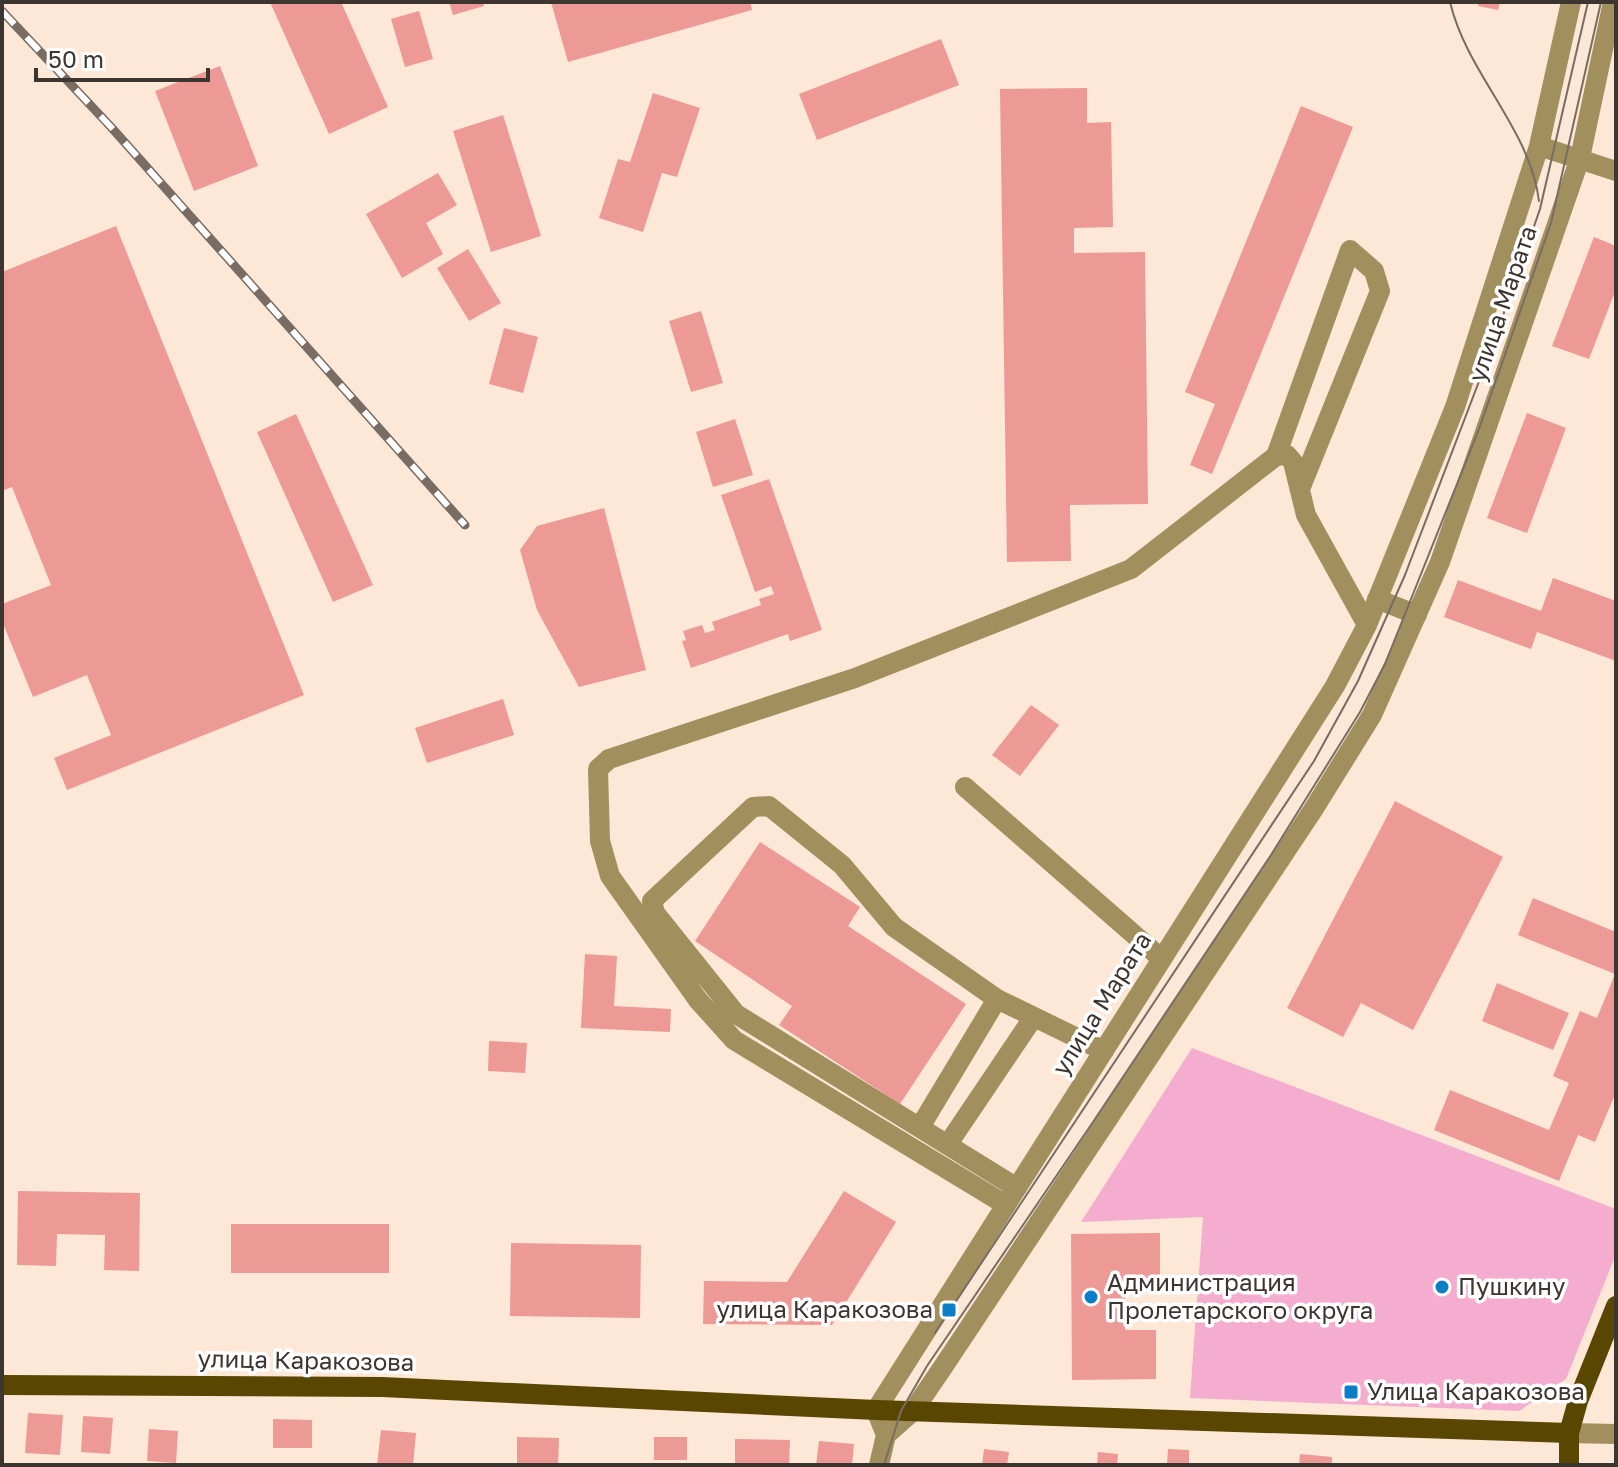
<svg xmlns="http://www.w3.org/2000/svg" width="1618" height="1467" font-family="'Golos Text',sans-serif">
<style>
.green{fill:#f4adcf}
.building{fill:#ed9a96}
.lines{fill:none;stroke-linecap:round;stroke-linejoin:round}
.minor{stroke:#a1905d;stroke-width:20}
.major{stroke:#584601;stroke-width:20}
.tram{stroke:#786c63;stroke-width:2}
.rail-casing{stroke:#786c63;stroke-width:9}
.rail{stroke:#fff;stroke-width:6;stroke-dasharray:18;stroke-linecap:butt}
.poi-dot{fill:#0b7ec7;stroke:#fff;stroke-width:3}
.labels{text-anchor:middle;stroke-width:7;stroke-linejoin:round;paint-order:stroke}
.street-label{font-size:24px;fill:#3d352f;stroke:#fff}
.poi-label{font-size:24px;fill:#3d352f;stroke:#fff;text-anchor:start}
</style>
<rect width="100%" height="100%" fill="#fde7d7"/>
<path class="green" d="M1192,1048L1616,1209V1254L1566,1379L1519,1411L1190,1398L1203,1217L1081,1222Z"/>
<path class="building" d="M270,2H341L388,107L329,134Z
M449,2H483L484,6L453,15Z
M551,2H750L752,10L568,62Z
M1479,2H1500L1498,10L1478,6Z
M419,11L433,59L405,67L391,19Z
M941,39L959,85L817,140L799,94Z
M220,66L258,166L194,191L155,91Z
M1087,88V123L1111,122L1113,227L1074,228V253L1145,252L1148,504L1070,505L1071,561L1007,562L1000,89Z
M653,93L700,108L677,177L662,173L643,232L599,218L618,159L630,162Z
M1301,106L1353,127L1212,474L1190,465L1215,404L1185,392Z
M503,115L541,236L491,252L453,131Z
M438,173L457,205L426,223L443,254L402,278L366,214Z
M116,226L304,695L67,790L54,758L111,735L87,675L33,697L2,621V604L51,585L12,487L2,491V272Z
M1594,237L1616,246V289L1589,359L1552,346Z
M468,249L501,303L469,321L437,268Z
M701,311L723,383L691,392L669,321Z
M504,328L538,337L523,393L489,384Z
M1527,413L1566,428L1527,533L1487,518Z
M296,414L373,585L333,602L257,432Z
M735,419L753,475L713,487L696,432Z
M769,479L822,630L790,641L788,634L691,668L682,641L686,640L683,631L702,625L705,633L715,630L712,622L761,605L759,599L774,594L771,586L755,592L721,495Z
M604,508L646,670L579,687L537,610L520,550L537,526Z
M1553,578L1616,601V661L1537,632L1531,649L1444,617L1458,580L1541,611Z
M503,699L514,735L427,763L415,728Z
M1031,705L1059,725L1020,776L992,755Z
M1395,801L1503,857L1413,1030L1361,1003L1343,1037L1287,1008Z
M760,842L860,907L848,926L966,1004L900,1104L779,1025L792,1006L695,941Z
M1533,898L1616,932V1092L1595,1142L1578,1135L1559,1181L1434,1130L1450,1090L1549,1130L1569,1083L1553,1076L1580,1011L1597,1018L1615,974L1518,935Z
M585,954L617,956L614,1006L671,1009L670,1032L581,1028Z
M1497,983L1569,1013L1553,1050L1482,1021Z
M489,1041L527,1043L525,1073L488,1071Z
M18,1191L140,1193L139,1271L104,1270L105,1235L57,1234L56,1266L17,1265Z
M844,1191L896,1222L832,1325L703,1324L704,1281L787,1282Z
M231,1224H389V1273H231Z
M1160,1233V1287H1125V1330H1156V1379L1072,1380L1071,1234Z
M511,1243L641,1245L640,1318L510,1316Z
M28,1413L63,1415L60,1455L25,1453Z
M83,1416L113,1418L110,1454L81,1452Z
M273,1419L312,1420V1448H273Z
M149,1429L178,1431L176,1463L147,1461Z
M381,1430L416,1433L413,1465H377Z
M517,1437L559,1438L558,1465H517Z
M654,1437H687V1460H654Z
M735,1439L790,1440L789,1465H735Z
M819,1441L854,1444L852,1465H816Z
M984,1449L1009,1452L1007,1465H982Z
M1168,1449L1189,1450V1465H1167Z
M1098,1452L1118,1454L1117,1465H1097Z
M1300,1454L1332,1457V1465H1299Z"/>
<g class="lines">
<path class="minor" d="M1539,146L1616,171
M1276,456L1350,250L1374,271L1380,291L1300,489
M1377,599L1417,615
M965,787L1162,959
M920,1127L997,999
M948,1144L1033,1018
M1017,1188L736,1014L655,913L652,901L753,807L769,806L842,865L894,927L997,999L1104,1051
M1006,1205L734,1040L698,1000L610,876L600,841L598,769L609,759L855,678L1131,569L1276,456L1287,455L1293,462L1306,515L1367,625
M1569,1433L1616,1434
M886,1435L913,1411L943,1367L1313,810L1372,715L1440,562L1580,158L1613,2
M879,1465L886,1435L876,1410L1335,686L1367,625L1455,407L1539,146L1571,2"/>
<path class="major" d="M2,1385L382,1387L876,1410L1569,1433
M1569,1465V1433L1578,1401L1616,1306"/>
<path class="tram" d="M1450,2C1467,74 1530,128 1539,201
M935,1333L1314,761L1358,681L1405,575L1491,350L1540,209L1588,2
M884,1465L901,1411L927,1366L1093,1122L1271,855L1360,712L1385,664L1479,429L1551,223L1601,2"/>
<defs>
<path id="rail" d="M2,11L111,127L465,525"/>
</defs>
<use href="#rail" class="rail-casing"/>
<use href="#rail" class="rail"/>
</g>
<g class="poi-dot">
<circle cx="1442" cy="1287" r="8"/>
<circle cx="1091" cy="1297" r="8"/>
<rect x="941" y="1302" width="16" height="16" rx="4"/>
<rect x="1343" y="1384" width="16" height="16" rx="4"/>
</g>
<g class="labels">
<g class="street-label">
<text transform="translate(1503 304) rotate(-71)" y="8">улица Марата</text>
<text transform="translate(1102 1004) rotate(-58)" y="8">улица Марата</text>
<text transform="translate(306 1361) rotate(1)" y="8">улица Каракозова</text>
</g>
<g class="poi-label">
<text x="1107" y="1291">Администрация<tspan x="1107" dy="28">Пролетарского округа</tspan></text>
<text x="1458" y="1295">Пушкину</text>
<text x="933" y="1318" text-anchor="end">улица Каракозова</text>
<text x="1367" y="1400">Улица Каракозова</text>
</g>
</g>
<rect width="1618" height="1467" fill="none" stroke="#3d352f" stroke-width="8"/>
<path d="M36 68v12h172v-12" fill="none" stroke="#3d352f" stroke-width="4"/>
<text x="48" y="68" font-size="24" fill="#3d352f" stroke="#ffffff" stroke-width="6" paint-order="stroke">50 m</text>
</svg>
